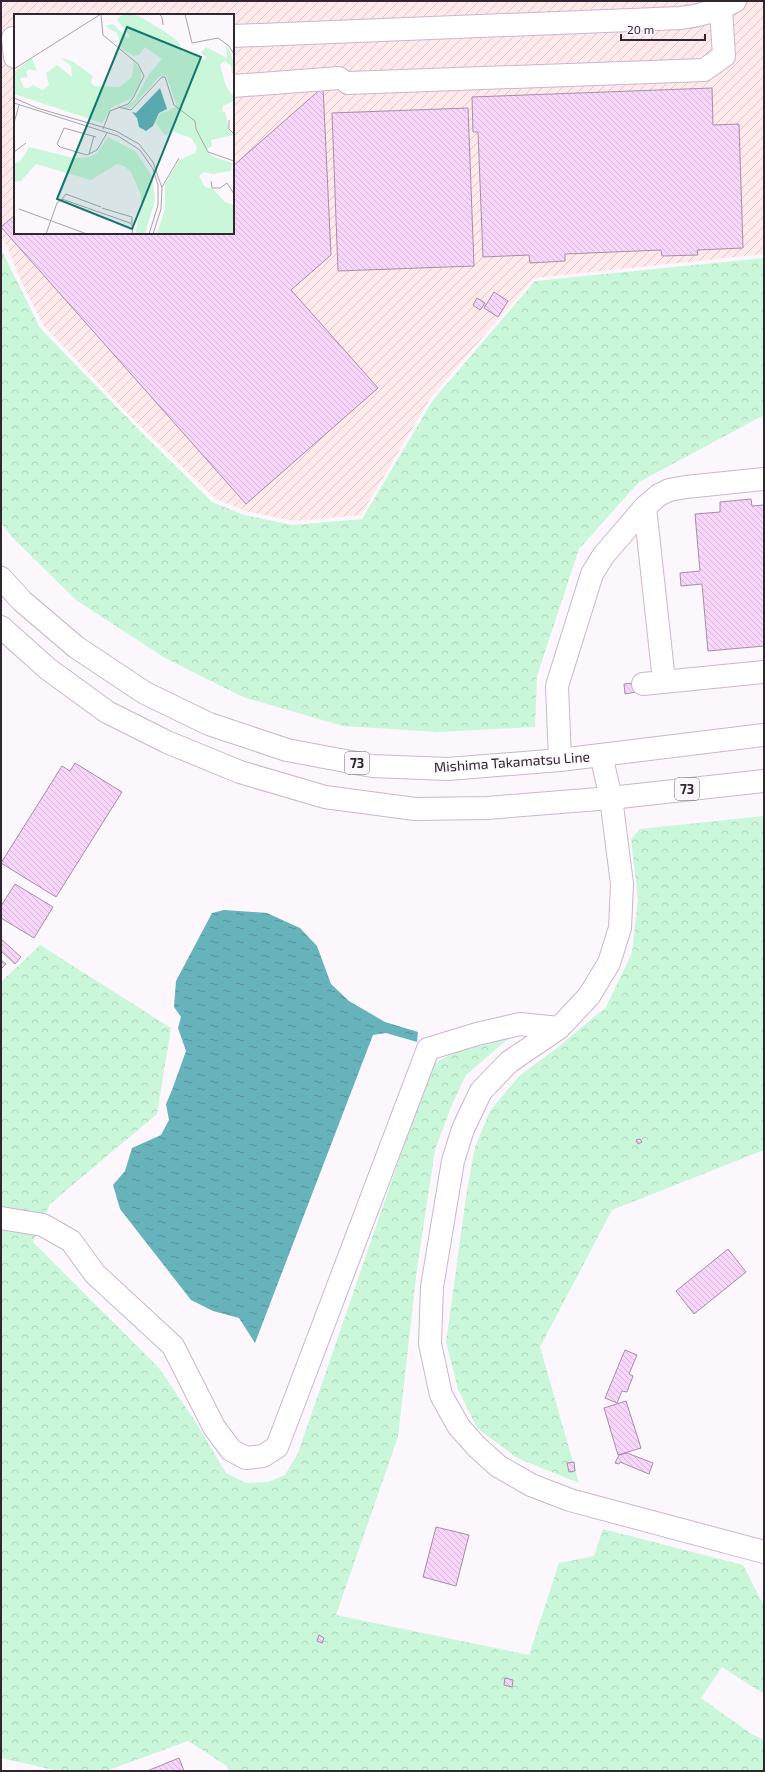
<svg xmlns="http://www.w3.org/2000/svg" width="765" height="1772" font-family="'Exo 2',sans-serif">
<style>
.industrial{fill:url(#industrial-furrows);fill-rule:evenodd}
.forest{fill:url(#forest-crowns)}
.water{fill:url(#water-ripples)}
.building{fill:url(#building-back-hatch);stroke:#a58ea7}
.lines{fill:none;stroke-linecap:round;stroke-linejoin:round}
.minor-casing{stroke:#cdb5cf;stroke-width:24}
.major-casing{stroke:#cdb5cf;stroke-width:24}
.minor{stroke:#fff;stroke-width:22}
.major{stroke:#fff;stroke-width:22}
.labels{text-anchor:middle;stroke-width:3;stroke-linejoin:round;paint-order:stroke}
.shield{fill:#fcf7fc;stroke:#6c656d;stroke-width:1}
.shield-label{font-size:13px;font-weight:bold;fill:#2f2630}
.street-label{font-size:14px;fill:#2f2630;stroke:#fcf7fc}
.inset-road{fill:none;stroke:#aaa3aa;stroke-width:1}
.view{fill:#0f766e;fill-opacity:0.15;stroke:#0f766e;stroke-width:2}
.inset-edge{fill:none;stroke:#2f2630;stroke-width:2}
</style>
<defs>
<pattern id="industrial-furrows" width="10" height="10" patternUnits="userSpaceOnUse"><rect width="10" height="10" fill="#ffe9ea"/><path d="M-1 1l2-2M0 10L10 0M9 11l2-2" fill="none" stroke="#dbc8c9"/></pattern>
<pattern id="forest-crowns" width="20" height="18" patternUnits="userSpaceOnUse"><rect width="20" height="18" fill="#caf7d9"/><path d="M2 6a3 3 0 1 1 6 0M12 15a3 3 0 1 1 6 0" fill="none" stroke="#aed4bb"/></pattern>
<pattern id="water-ripples" width="26" height="14" patternUnits="userSpaceOnUse"><rect width="26" height="14" fill="#67b3bb"/><path d="M2 4q2-2 4 0t4 0M15 11q2-2 4 0t4 0" fill="none" stroke="#559198"/></pattern>
<pattern id="building-back-hatch" width="6" height="6" patternUnits="userSpaceOnUse"><rect width="6" height="6" fill="#f8d6fb"/><path d="M-1 5l2 2M0 0l6 6M5-1l2 2" fill="none" stroke="#d5b8d7"/></pattern>
</defs>
<rect width="100%" height="100%" fill="#fcf7fc"/>
<path class="industrial" d="M1,1H764V254L534,278L431,397L361,515L293,521L246,511L216,499L130,416L44,326L22,283L4,240L1,227ZM15,15H233V233H15Z"/>
<path class="forest" d="M1,249L40,328L142,433L212,502L244,515L292,525L362,519L433,400L535,281L764,258V415L639,482L579,549L537,676L535,727L438,732L343,726L243,697L165,658L76,600L12,537L1,523Z
M764,816V1150L612,1210L540,1347L579,1483L517,1458L477,1428L458,1389L446,1342L467,1190L475,1147L490,1111L519,1076L557,1048L606,1007L632,953L638,899L631,839L640,829Z
M40,945L171,1028L157,1114L50,1204L33,1242L159,1368L197,1424L226,1473L246,1483L268,1482L285,1475L298,1453L432,1064L456,1052L508,1039L466,1075L451,1107L435,1150L417,1269L398,1437L336,1615L529,1655L559,1563L594,1556L603,1529L743,1565L764,1606V1694L722,1667L701,1698L750,1733L764,1740V1771H229L227,1766L188,1741L106,1771H59L1,1758V982Z"/>
<path class="water" d="M224,910L267,913L300,928L317,946L331,984L349,1001L385,1022L418,1032L417,1042L386,1033L373,1035L255,1343L239,1318L213,1311L191,1300L120,1209L113,1185L125,1171L132,1148L161,1135L169,1120L166,1104L172,1090L186,1051L178,1028L181,1017L174,1007L176,981L212,913Z"/>
<path class="building" d="M323,87L331,255L291,290L378,388L246,504L1,227L15,215V233H233V166Z
M712,88L713,125L739,124L743,248L697,250L698,255L662,256L661,250L565,254V261L530,263L529,255L483,257L478,132H473L472,97Z
M468,108L474,266L338,271L332,113Z
M494,292L508,301L498,317L484,308Z
M477,298L485,303L480,310L473,305Z
M751,499L752,506L764,505V646L708,651L702,584L681,586L680,573L700,571L695,514L720,512V502Z
M641,682L642,691L625,694L624,684Z
M75,763L122,792L56,897L1,863L62,766L70,771Z
M15,884L53,907L34,938L1,918V906Z
M1,939L21,957L15,964L1,951Z
M1,960L6,964L1,969Z
M640,1139L642,1142L638,1144L636,1140Z
M728,1249L746,1272L694,1314L676,1291Z
M625,1350L637,1355L629,1374L633,1376L627,1392L622,1391L617,1403L605,1398Z
M626,1401L641,1448L618,1455L604,1408Z
M627,1453L653,1463L649,1474L620,1462L619,1464L615,1463L619,1455Z
M574,1462L575,1471L569,1472L567,1463Z
M436,1527L469,1535L456,1586L423,1577Z
M319,1635L324,1638L322,1643L317,1641Z
M505,1678L513,1680L512,1687L504,1685Z
M179,1758L184,1771H147Z"/>
<g class="lines">
<defs>
<path id="minor" d="M233,36L680,18C700,16 717,11 735,1
M13,38L15,57
M348,83L704,70L724,56L721,9
M233,86L339,78
M645,507L664,681
M643,684L764,672
M601,755L611,798L622,884L620,928L609,963L589,996L559,1028L509,1062L481,1091L463,1129L453,1161L432,1287L430,1344L441,1395L459,1427L477,1447L498,1466L531,1485L570,1500L764,1552
M560,760L557,686L592,574L603,556L645,507L659,495L669,490L686,487L764,479
M1,1218L43,1225L71,1241L95,1274L173,1346L214,1427L231,1450L246,1458L263,1456L277,1447L428,1049L477,1034L520,1024L559,1028"/>
<path id="major" d="M1,578L22,601L76,647L145,693L209,724L287,750L372,766L448,769L560,760L764,735
M1,627L48,669L107,712L167,742L240,772L325,797L415,809L487,808L611,798L764,781"/>
</defs>
<use href="#minor" class="minor-casing"/>
<use href="#major" class="major-casing"/>
<use href="#minor" class="minor"/>
<use href="#major" class="major"/>
</g>
<g class="labels">
<g class="shield">
<rect x="345" y="752" width="24" height="22" rx="3"/>
<rect x="675" y="778" width="24" height="22" rx="3"/>
</g>
<g class="shield-label">
<text x="357" y="768">73</text>
<text x="687" y="794">73</text>
</g>
<g class="street-label">
<text transform="translate(512 762) rotate(-4)" y="5">Mishima Takamatsu Line</text>
</g>
</g>
<g transform="translate(14 14)">
<rect width="220" height="220" fill="#fcf7fc"/>
<path d="M113,0L125,2L153,19L165,28L168,38L179,39L190,46L193,44L187,39L192,33L213,44L212,31L214,33L220,48V58L218,60L217,52L211,47L206,51L212,72L218,81L220,80V87L209,92L208,98H211L215,116L220,121L197,126L198,132L192,136L198,142L218,149L217,157L199,160L190,158L185,162L191,173L199,175L211,188L220,191V220H143L151,195V170L165,146L181,139L183,133L177,124L160,118L151,121L141,108L146,100L163,93L152,61L146,62L117,94H109L121,86L135,60L148,45L131,33L125,41L119,42L107,34L103,19L94,14L92,11L99,10L113,24L116,22L103,6L106,2ZM18,44L23,57L15,55L12,58L14,63L6,64L10,74H15L19,71L29,76L35,71L32,59L43,51L58,63L57,52L47,44L58,47L79,62L77,68L80,72L106,73L118,63L120,48L127,57V67L117,85L98,93L88,109L0,80V58ZM94,123L121,137L138,162L141,186L131,220H121L127,191V181L117,158L110,152L103,150L77,166L22,150L7,167L0,168V150L7,146L15,133L60,144L75,143L83,139Z" fill="#caf7d9"/>
<path d="M146,74L153,95L145,99L139,112L132,117L125,113L123,104L118,98L122,99Z" fill="#67b3bb"/>
<path class="inset-road" d="M87,0L89,21L124,50L130,62L119,84L114,90L96,97L89,115M145,0L148,3L149,11M171,0L178,29L204,24L215,32L220,40M0,55L87,0M0,84L23,94L102,117L125,130L139,148L148,174L147,195L139,220M0,89L104,122L126,136L139,155L144,171V191L135,220M104,93L117,96L148,63H151L160,91L181,107L182,115L194,138L220,147M215,106V115L220,120M0,109L5,91M82,123L50,114L43,130L46,133L73,141L83,136L93,119M0,138L12,129M75,140L80,122M197,167L198,174H206L213,169L220,180M148,173L165,144M48,185L52,180L87,193M88,194L118,203V210M5,195L73,220M32,220L43,189L48,185L116,209L119,213L118,220"/>
<path class="view" d="M113,13L187,43L118,215L43,185Z"/>
<rect width="220" height="220" class="inset-edge"/>
</g>
<rect width="765" height="1772" fill="none" stroke="#2f2630" stroke-width="4"/>
<path d="M621 34v6h84v-6" fill="none" stroke="#2f2630" stroke-width="2"/>
<text x="627" y="34" font-size="12" fill="#2f2630" stroke="#fcf7fc" stroke-width="3" paint-order="stroke">20 m</text>
</svg>
